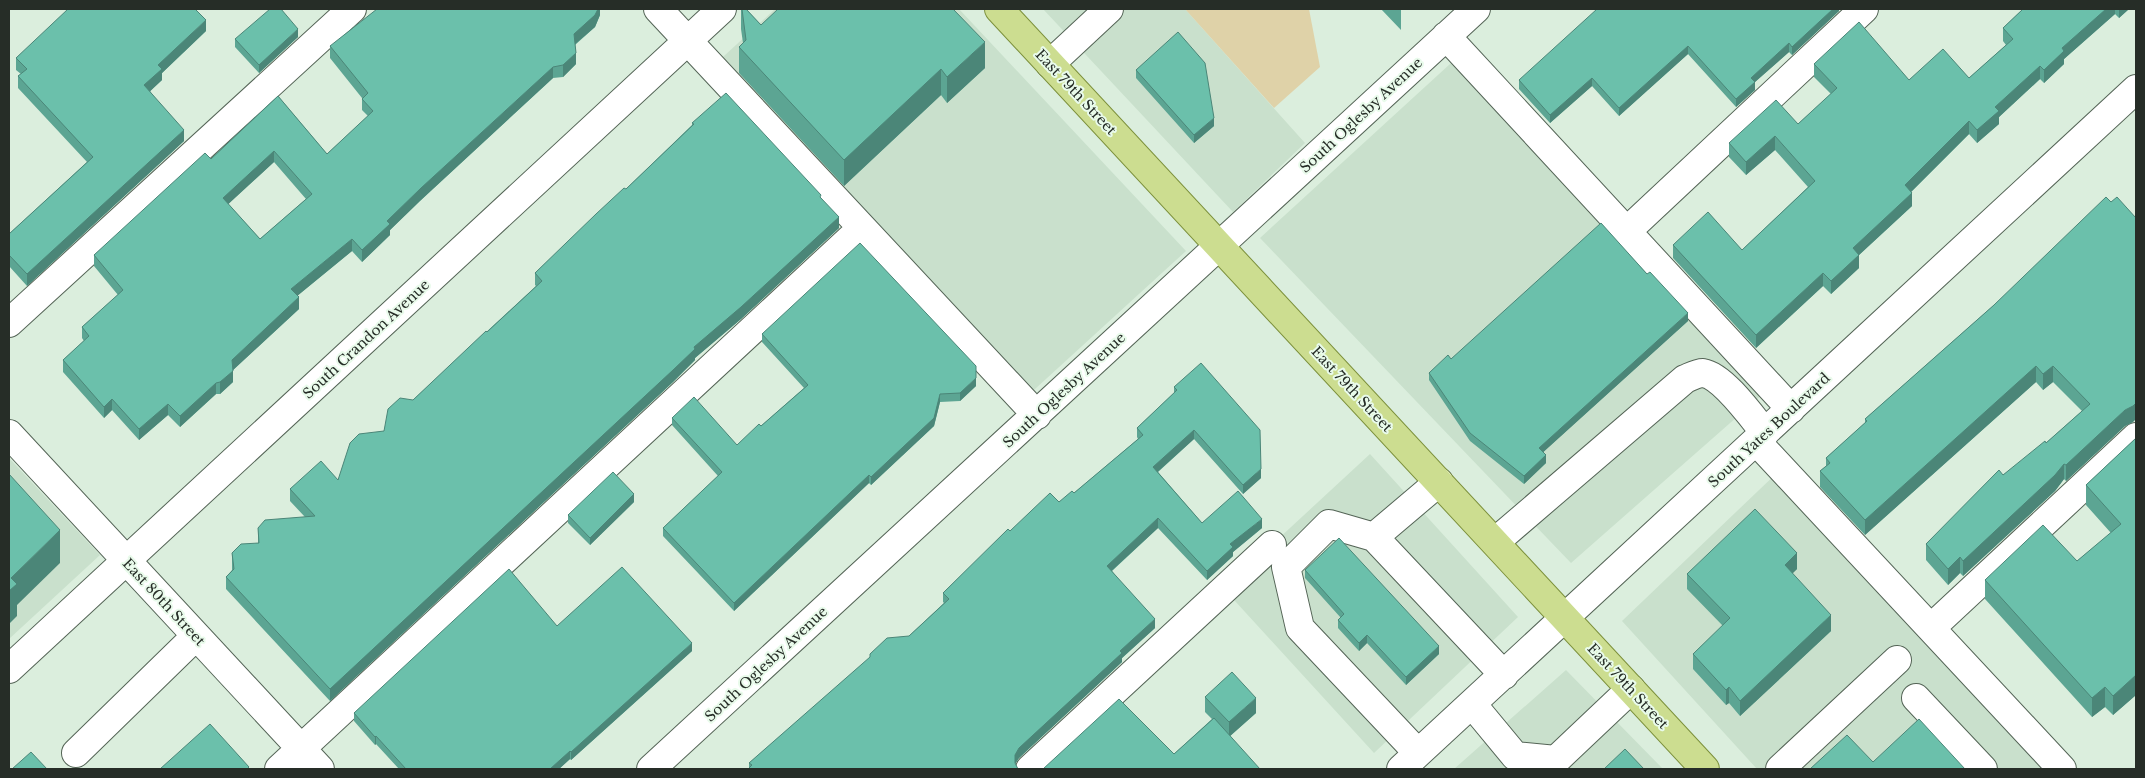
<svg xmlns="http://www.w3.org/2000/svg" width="2145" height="778" font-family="'Libre Baskerville',serif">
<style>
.built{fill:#c9e0cc}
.green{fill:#dfd2a8}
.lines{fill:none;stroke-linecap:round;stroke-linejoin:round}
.minor-casing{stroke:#546456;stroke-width:30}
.major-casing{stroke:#7c903b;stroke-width:30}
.minor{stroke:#fff;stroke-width:28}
.major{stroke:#ccdd90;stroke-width:28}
.wall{fill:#5ca593;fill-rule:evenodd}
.shaded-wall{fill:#4b8678}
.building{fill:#6bc0ab;stroke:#4b8678;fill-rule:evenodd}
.labels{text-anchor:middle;stroke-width:4;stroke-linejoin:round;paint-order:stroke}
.street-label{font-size:14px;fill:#262d27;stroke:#e9fbeb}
</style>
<rect width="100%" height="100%" fill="#dbeedd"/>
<path class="built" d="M775,9H959L1186,251L1023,400L712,67Z
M1043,9H1185L1305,143L1233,212Z
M1462,53L1771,387L1571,563L1260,238Z
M1370,454L1518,617L1374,753L1224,589Z
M9,458L100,555L9,639Z
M1782,468L2062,769H1757L1622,621Z
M1566,670L1663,769H1454Z"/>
<path class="green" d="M1185,9H1309L1320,67L1274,108Z"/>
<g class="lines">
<defs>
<path id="minor" d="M658,9L1037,415
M1446,36L1791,409
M1050,64L1109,9
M1627,231L1864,9
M9,323L352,9
M9,434L320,769
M1756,441L2062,769
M1439,482L1374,537L1504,675
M1374,537L1329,524L1286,567L1300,628L1418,753
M1495,542L1685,379C1690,377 1697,373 1703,373C1723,376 1752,417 1765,433
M1931,628L2136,437
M9,669L722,9
M1916,698L1983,769
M1472,704L1515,756L1556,760L1631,689
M76,753L196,636
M279,769L862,228
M651,769L1476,9
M1030,769L1272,545
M1401,769L2136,89
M1780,769L1897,660"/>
<path id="major" d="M999,9L1705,769"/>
</defs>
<use href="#minor" class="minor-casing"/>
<use href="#major" class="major-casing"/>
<use href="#minor" class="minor"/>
<use href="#major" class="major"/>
</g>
<path class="wall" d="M600,9V15L595,27L575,45L576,64L563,77L553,78L421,200L390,230V235L362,262L352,251L297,296L299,309L233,370V382L220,394H216L180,427L168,415L139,440L112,410L104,418L63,372V360L84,341L82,338V327L118,295L94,266V255L211,159L278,96L327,154L368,116L362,110V98L330,58V46ZM274,162L306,199L260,239L228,204Z
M741,9H746L761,25L985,68L947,103L941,95L844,186L739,73V47L743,43L741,29Z
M1381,9H1401V30Z
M1839,9V11L1792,55L1789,52L1755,82V90L1736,107L1688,54L1619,116L1592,86L1550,123L1519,89V80Z
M2023,9H2129L2119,18L2115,14L2064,59V64L2044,83L2040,79L1999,117V124L1977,143L1969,134L1911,192L1912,206L1859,255V268L1831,294L1823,286L1756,348L1673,258V245L1742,250L1808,187L1775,150L1746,175L1729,157V143L1798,124L1831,94L1814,77V64L1909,80L1969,78L2006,45L2003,41V28Z
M206,31L162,73V80L150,91L184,141L27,286L9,266V234L87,162L18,88V76L21,74L16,70V58Z
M298,37L259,73L235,47V39Z
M1136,70L1214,126L1194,143L1136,78Z
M692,123L821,198L839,228L741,319L695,358V360L673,382L330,701L226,589V577L232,570V553L258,543V528L305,517L290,501V489L338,480L413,400L536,286L535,285V273L626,189L692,125Z
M1994,305L2133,422L2125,426L2066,481L2064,479L2055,491L1963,576L1960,573L1948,585L1926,560V544L2003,475L2046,443L2082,411L2053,382L2043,390L2036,382L1865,535L1820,487V471L1826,466V458L1865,423V419Z
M1688,321L1543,452L1546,463L1524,484L1470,441L1429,380V373L1451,359Z
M762,334L976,386L960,401L940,402L934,426L871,485L869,483L734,611L663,536V528L718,476L672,425V418L737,445L761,426L804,388L762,342Z
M1174,387L1261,478L1243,494L1194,439L1158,472L1202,523L1262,528L1233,552V556L1207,580L1158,528L1112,571L1155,628L1122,658V662L1019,758L1015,764L749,768V763L909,636L944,603L943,602V593L1010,531L1074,493L1138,439L1137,437V428L1174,393Z
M2136,438V695L2113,715L2105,707L2092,717L1985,599V580L2077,561L2111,533L2086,505V485Z
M634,502L590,545L568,523V515Z
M1797,569L1792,573L1831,631L1740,716L1729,703L1726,705L1693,669V654L1723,626L1687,589V574Z
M1305,570L1439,654L1406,685L1367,643L1359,651L1338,628V620L1341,618L1305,578Z
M557,626L692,651L571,760L570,759L559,769H399L376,744L375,745L354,721V713Z
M1205,697L1256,713L1230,736L1174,754L1212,719L1205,712Z"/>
<path class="shaded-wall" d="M598,9H600V15L595,27L574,45V34Z
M1833,9H1839V11L1792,55V47Z
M2106,9H2115V14L2064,59V64L2044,83V70L2062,48Z
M2119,9H2129L2119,18Z
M206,20V31L162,73V80L144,97V85L158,65Z
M298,29V37L259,73V65Z
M985,42V68L947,103V77Z
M1789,43V52L1755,82V90L1736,107V99L1751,78Z
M1688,46V54L1619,116V108Z
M576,53V64L563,77V65Z
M2040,66V79L1999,117V124L1977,143V130L1995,107Z
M553,67V78L421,200L390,230V235L362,262V250L387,221L421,188Z
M941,69V95L844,186V160Z
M1592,78V86L1550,123V115Z
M1214,118V126L1194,143V135Z
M1969,121V134L1905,198V185Z
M184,130V141L27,286V274Z
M1775,136V150L1746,175V162Z
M274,151V162L223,209V198Z
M1912,193V206L1859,255V268L1831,294V281L1853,248Z
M839,217V228L741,319L695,358V360L673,382L330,701V689L694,347Z
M352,239V251L291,301V289Z
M1823,273V286L1756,348V335Z
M299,297V309L232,371V360Z
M1688,313V321L1539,456V448Z
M2036,366V382L1865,535V520Z
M2053,366V382L2043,390V374Z
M233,371V382L220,394V382Z
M976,378V386L960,401V393Z
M216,383V394L180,427V416Z
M940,394V402L934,426L871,485V477Z
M112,399V410L104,418V407Z
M2136,403V419L2133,422L2125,426L2066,481V465L2125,410Z
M168,404V415L139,440V429Z
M1194,430V439L1153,476V467Z
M1546,455V463L1524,484V476Z
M2064,464V479L2055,491L1963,576V561Z
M1261,469V478L1243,494V485Z
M869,475V483L734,611V603Z
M634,494V502L590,545V538Z
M1158,518V528L1107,575V566Z
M1262,519V528L1233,552V556L1207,580V571L1230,544Z
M60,530V563L17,605V616L9,624V591L11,578Z
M1797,553V569L1785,581V565Z
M1960,557V573L1948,585V569Z
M1831,615V631L1740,716V701Z
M1155,619V628L1122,658V662L1019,758L1015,764V769V755L1019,748L1120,651Z
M1367,635V643L1359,651V643Z
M692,643V651L571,760V752Z
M1439,646V654L1406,685V677Z
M2136,675V695L2113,715V696Z
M1729,687V703L1726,705V690Z
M2105,687V707L2092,717V698Z
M1256,698V713L1229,737V722Z
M376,736V744L375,745V737Z
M570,751V759L559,769H550Z"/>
<path class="building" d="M68,9H195L206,20L158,65L162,69L144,85L184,130L27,274L9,255V234L93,157L18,76L27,69L16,58Z
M270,9H281L298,29L259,65L235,39Z
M377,9H598L595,15L574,34L576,53L563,65L553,67L421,188L387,221L390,224L362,250L352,239L291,289L299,297L232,360L233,371L220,382L216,383L180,416L168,404L139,429L112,399L104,407L63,360L89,336L82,327L123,290L94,255L205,153L211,159L278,96L327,154L373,111L362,99L368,93L330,46ZM274,151L312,194L260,239L223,198Z
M742,9H746L761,25L778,9H953L985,42L947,77L941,69L844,160L739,47L746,40Z
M1597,9H1833L1792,47L1789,43L1751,78L1755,82L1736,99L1688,46L1619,108L1592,78L1550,115L1519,80Z
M2023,9H2106L2062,48L2064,51L2044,70L2040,66L1995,107L1999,111L1977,130L1969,121L1905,185L1912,193L1853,248L1859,255L1831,281L1823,273L1756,335L1673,245L1708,212L1742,250L1815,181L1775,136L1746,162L1729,143L1776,100L1798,124L1837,88L1814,64L1859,22L1909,80L1943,49L1969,78L2013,39L2003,28Z
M1178,32L1205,63L1214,118L1194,135L1136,70Z
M726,93L821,195L820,197L839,217L741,307L694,347L695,349L673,370L330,689L226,577L234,569L232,553L241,544L259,543L258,528L265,520L315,516L290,489L321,461L338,480L350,443L359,434L384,431L388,409L400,398L413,400L486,331L487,332L542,281L535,273L596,214L624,188L626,189L694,124L692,123Z
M2106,197L2111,202L2117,197L2136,218V403L2133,406L2125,410L2066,465L2064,464L2055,475L1963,561L1960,557L1948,569L1926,544L1999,470L2003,475L2045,441L2046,443L2090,404L2053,366L2043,374L2036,366L1865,520L1820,471L1830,463L1826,458L1867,421L1865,419L1994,305Z
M1601,223L1647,274L1650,272L1688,313L1539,448L1546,455L1524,476L1470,433L1429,373L1448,355L1451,359Z
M860,243L976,366V378L960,393L940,394L934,418L871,477L869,475L734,603L663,528L722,472L672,418L694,397L737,445L759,424L761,426L808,385L762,334Z
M1201,363L1260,430L1261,469L1243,485L1194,430L1153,467L1202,523L1238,491L1262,519L1230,544L1233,547L1207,571L1158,518L1107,566L1155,619L1120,651L1122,653L1019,748L1015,755V763L1018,769H748L752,765L749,763L870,657V654L887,638L909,636L949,599L943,593L1008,529L1010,531L1050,493L1059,502L1072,491L1074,493L1143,435L1137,428L1177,390L1174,387Z
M2136,438V675L2113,696L2105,687L2092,698L1985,580L2043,525L2077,561L2121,524L2086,485Z
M613,472L634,494L590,538L568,515Z
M9,474L60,530L11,578L17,584L9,591Z
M1755,509L1797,553L1785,565L1831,615L1740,701L1729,687L1726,690L1693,654L1730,618L1687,574Z
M1339,538L1439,646L1406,677L1367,635L1359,643L1338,620L1344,614L1305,570Z
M622,567L692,643L571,752L570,751L550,769H406L376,736L375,737L354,713L509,569L557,626Z
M1232,672L1256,698L1229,722L1205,697Z
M1119,699L1174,754L1214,718L1260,769H1043Z
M1919,719L1965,769H1810L1847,735L1873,762Z
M210,724L249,767L247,769H160Z
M1625,749L1644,769H1604Z
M31,752L47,769H12Z"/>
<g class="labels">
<g class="street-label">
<text transform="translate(1076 92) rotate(47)" y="5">East 79th Street</text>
<text transform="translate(1361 115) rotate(-43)" y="5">South Oglesby Avenue</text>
<text transform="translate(366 339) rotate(-43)" y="5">South Crandon Avenue</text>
<text transform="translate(1352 389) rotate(47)" y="5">East 79th Street</text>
<text transform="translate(1064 390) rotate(-43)" y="5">South Oglesby Avenue</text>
<text transform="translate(1769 430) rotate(-43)" y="5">South Yates Boulevard</text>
<text transform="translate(164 602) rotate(47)" y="5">East 80th Street</text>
<text transform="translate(766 664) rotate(-43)" y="5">South Oglesby Avenue</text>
<text transform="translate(1628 686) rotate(47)" y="5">East 79th Street</text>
</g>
</g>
<rect width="2145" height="778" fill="none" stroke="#262d27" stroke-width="20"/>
</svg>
